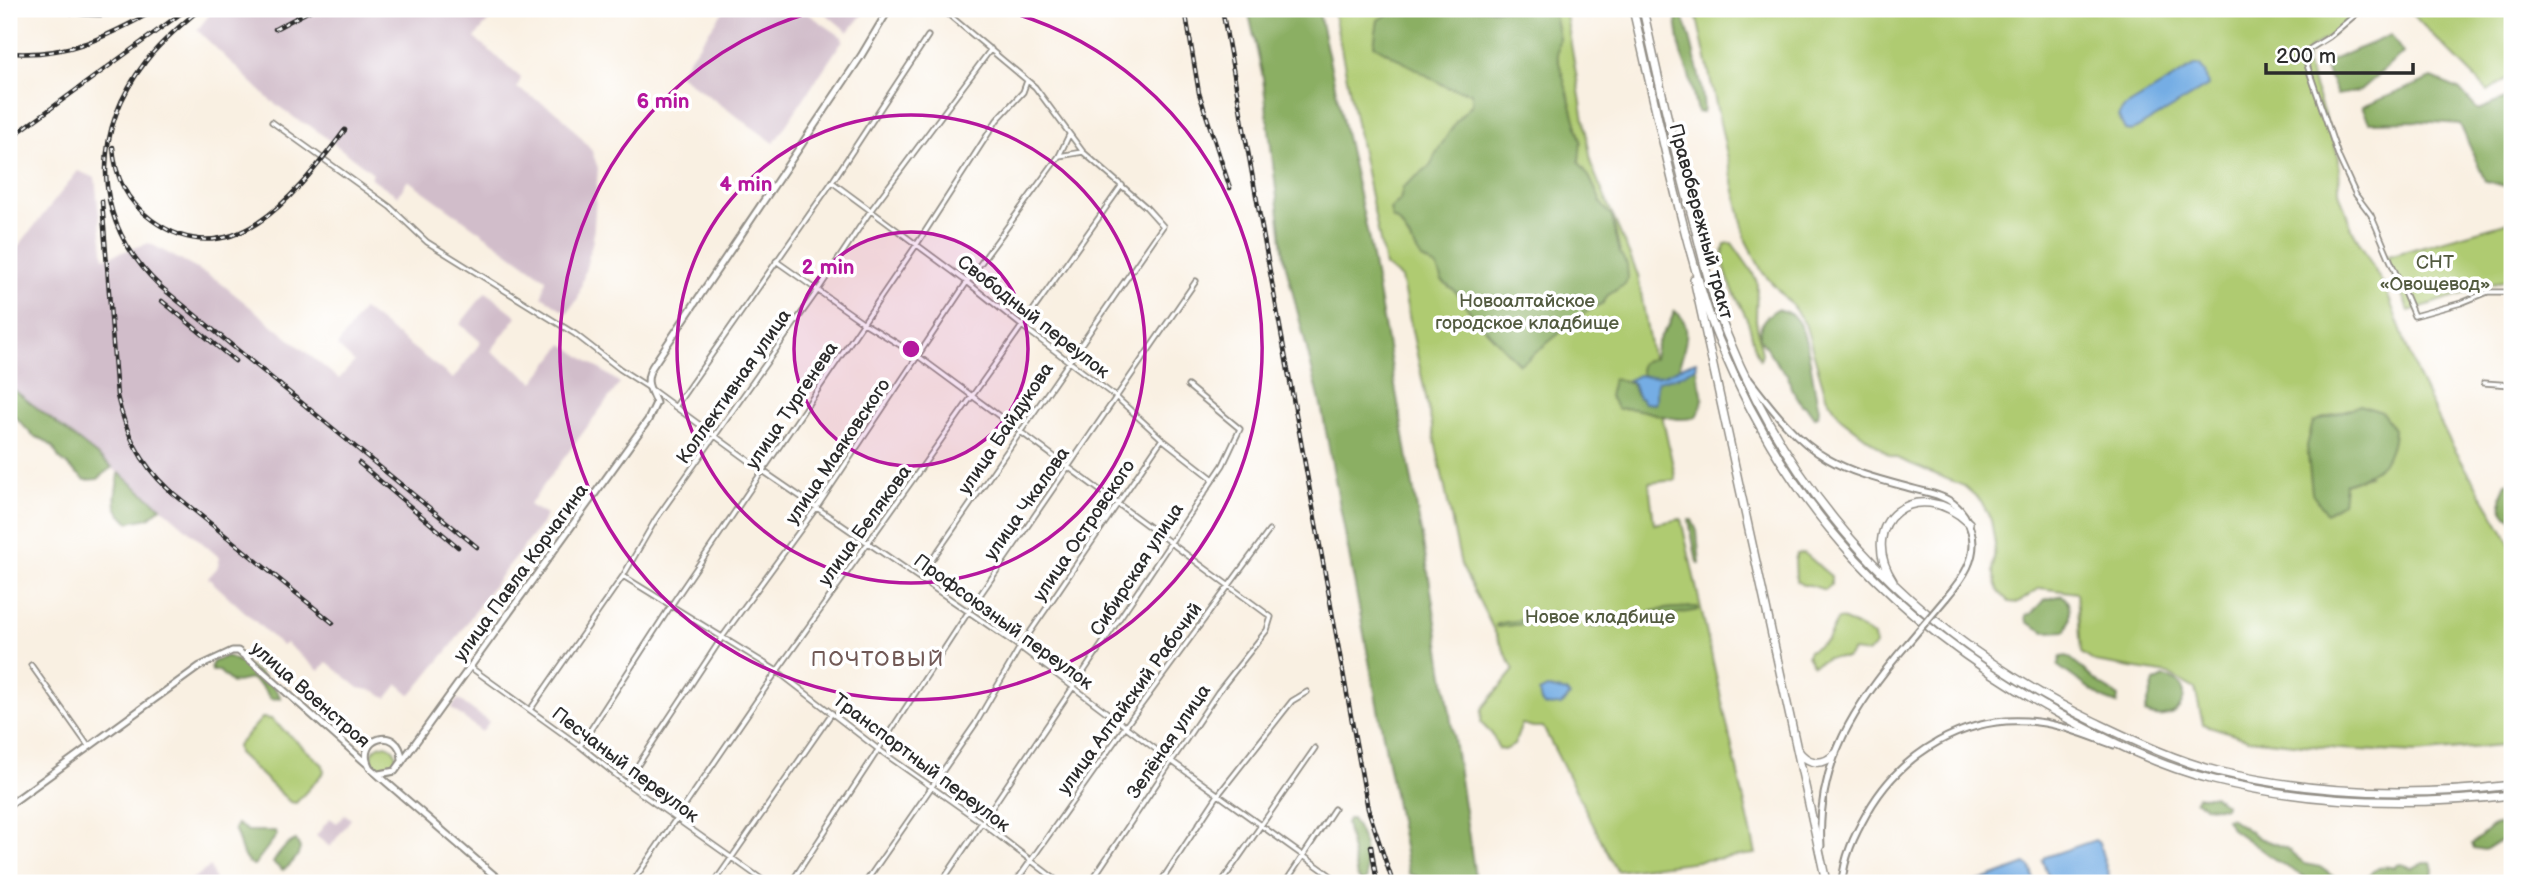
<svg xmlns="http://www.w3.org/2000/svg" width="2521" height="892" font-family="'Balsamiq Sans',sans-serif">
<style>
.industrial{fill:#d1bdca}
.green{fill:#afcb71;stroke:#6d7b4e;stroke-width:2;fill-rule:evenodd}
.forest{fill:#8baf63;stroke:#5b6d47;stroke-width:2}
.water{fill:#75ade4;stroke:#506c88;stroke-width:2}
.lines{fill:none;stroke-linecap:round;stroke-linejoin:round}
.street-casing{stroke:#928e86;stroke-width:7}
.secondary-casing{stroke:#928e86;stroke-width:9}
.highway-casing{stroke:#928e86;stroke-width:10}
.street{stroke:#fff;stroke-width:3.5}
.secondary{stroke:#fff;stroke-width:5}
.highway{stroke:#fff;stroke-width:7}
.rail-casing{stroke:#2b2b2b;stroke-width:4.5}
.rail{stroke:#fff;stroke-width:2;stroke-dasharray:5;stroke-linecap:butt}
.secondary-bridge-casing{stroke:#928e86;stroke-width:9;stroke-linecap:butt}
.secondary-bridge{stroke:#fff;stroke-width:5}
.ring{fill:none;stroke:#b5179e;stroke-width:3.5}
.labels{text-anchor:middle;stroke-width:7;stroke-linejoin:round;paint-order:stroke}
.street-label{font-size:19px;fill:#2b2b2b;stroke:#fff}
.park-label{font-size:19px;fill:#535b40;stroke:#fff}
.neighbourhood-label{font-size:21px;letter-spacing:2px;fill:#725a57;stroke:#fff}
.centre{fill:#b5179e;stroke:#fff;stroke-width:3.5}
.ring-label{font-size:21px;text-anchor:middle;font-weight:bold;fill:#b5179e;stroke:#fff;stroke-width:7;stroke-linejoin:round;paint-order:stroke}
</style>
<rect width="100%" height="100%" fill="#fff"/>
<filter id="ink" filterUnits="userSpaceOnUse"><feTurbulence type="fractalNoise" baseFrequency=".0143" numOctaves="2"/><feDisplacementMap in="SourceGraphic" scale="14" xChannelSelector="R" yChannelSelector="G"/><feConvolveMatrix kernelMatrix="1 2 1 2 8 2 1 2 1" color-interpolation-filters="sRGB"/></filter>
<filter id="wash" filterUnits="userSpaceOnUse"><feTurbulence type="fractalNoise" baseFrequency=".00686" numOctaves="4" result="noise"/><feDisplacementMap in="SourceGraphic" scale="28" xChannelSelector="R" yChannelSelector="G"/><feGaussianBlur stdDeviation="1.57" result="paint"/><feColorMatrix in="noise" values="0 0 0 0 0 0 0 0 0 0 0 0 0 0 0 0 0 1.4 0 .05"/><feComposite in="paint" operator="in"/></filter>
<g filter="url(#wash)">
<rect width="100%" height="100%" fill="#f9f0e2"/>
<path class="industrial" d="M214,9H497L475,38L521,78L517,88L560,114L591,149L598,168L593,240L578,298L567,313L542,296L546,279L408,180L398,196L370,177L373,173L309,125L299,121L270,100L197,30Z
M725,9H801L842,37L843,40L774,143L678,74Z
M820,9H867L848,32Z
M78,171L95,178L104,258L149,243L217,280L339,379L354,362L337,346L363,309L453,379L481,342L460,324L486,292L517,316L491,351L534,382L563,344L620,383L529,505L546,515L543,522L485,596L453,644L411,695L398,684L387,698L375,691L359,688L327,662L319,671L286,643L282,646L208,578L217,568L220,558L161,507L9,386V258Z
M458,699L489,722L482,732L451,708Z
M345,814L351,819L330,847L316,836L330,818L337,823Z
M210,867L216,883H186Z"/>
<path class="green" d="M1333,9H1565L1592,167L1638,275L1662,415L1676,480L1649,483L1654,524L1681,519L1756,854L1617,871L1543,727H1533L1522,724L1514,745L1505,750L1499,749L1492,734L1481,723L1482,709L1514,670L1461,565L1401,278L1385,266Z
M1695,9H2362L2329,37L2308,50L2306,63L2339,158V192L2352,229L2386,290L2418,377L2448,438L2512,546V744L2417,753L2340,749L2249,739L2203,724L2195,689L2168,674L2095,662L2081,653L2077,593L2040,588L2018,603L2009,602L1999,592L1993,572L1995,544L1991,520L1981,501L1964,486L1889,455L1841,418L1826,396L1805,324L1790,303L1763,273L1746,241ZM2307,446L2369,476L2345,484Z
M2407,9H2512V75L2488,91Z
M2512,221V278L2409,311L2385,257Z
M1732,243L1751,270L1757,282L1756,320L1762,354L1760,359C1752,347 1753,335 1748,322C1739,299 1717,270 1725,244Z
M1804,553C1814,560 1821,569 1831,576V585L1825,590L1810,585H1803L1796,581L1795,560L1797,554Z
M1838,619L1845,620L1874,636L1875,646L1867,653L1853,651L1846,658H1827L1813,665L1807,655L1809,651L1827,640Z
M262,718L271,719L323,765L324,772L296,803L290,802L238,753L237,746Z
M372 757a12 12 0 1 1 24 0a12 12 0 1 1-24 0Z"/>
<path class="forest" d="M1248,9H1318L1368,235L1428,571L1476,883H1439L1409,874L1321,405L1284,258L1263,78Z
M1397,9H1553L1559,38L1557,55L1581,141L1579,162L1590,178L1603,206L1612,217L1620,253L1627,265L1628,278L1625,284L1607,296L1603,303L1584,313L1571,327L1562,331L1528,359L1519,364L1473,316L1456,292L1442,281L1437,268L1422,259L1399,222L1392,218L1390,209L1400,200L1403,187L1431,165L1435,155L1457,120L1472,104V93L1447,87L1374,45L1378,20Z
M1682,15C1689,27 1707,104 1703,113L1698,112L1696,108L1689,75L1681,54L1676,20Z
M2391,35L2403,53L2360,91L2337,95L2324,63Z
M2432,78L2459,89L2478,110L2512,96V188L2485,181L2460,124L2419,121L2369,122L2362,107Z
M1777,309C1782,311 1788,312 1793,316C1810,330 1812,386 1819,408L1818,416L1814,417L1806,406L1802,405L1791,388L1788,375C1777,367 1770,351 1760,339C1759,323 1764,317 1777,309Z
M1675,311C1696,326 1682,350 1679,369C1666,375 1655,381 1642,375L1640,366L1643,362L1654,358C1656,344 1659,337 1668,326C1671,322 1672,315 1675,311Z
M1697,367C1697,390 1710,392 1696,417C1669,425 1645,405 1618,409L1609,396L1613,379C1627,382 1631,379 1636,394L1655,385L1658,381L1679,376Z
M9,386L112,467L98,479L85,480L59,458L53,447L44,440L33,436L11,412L9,408Z
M2360,405L2382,412L2394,429C2393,463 2376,473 2345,484L2343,503L2326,513L2312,493L2307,446L2313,422Z
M119,473L161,507L149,518L129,522C109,508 116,495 119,473Z
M2511,482L2512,483V519C2498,510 2499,497 2506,483Z
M1689,520H1692L1697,531L1700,564H1698L1696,558Z
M2062,595C2073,604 2071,619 2066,631L2045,632L2027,622L2026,615L2031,614L2044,600Z
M1692,607H1697L1698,610C1682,614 1665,614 1649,618L1645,616C1655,607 1678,609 1692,607Z
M1570,615L1575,616L1573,619L1497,627L1496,625L1501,623L1540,617Z
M1641,616C1630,627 1608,625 1592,627L1589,624L1592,618Z
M226,656C247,664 271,678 281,698L271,699L261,686L251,679L232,683L219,671H212L211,666L213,662Z
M2067,656C2080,664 2087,675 2098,683C2105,689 2112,690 2118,697L2117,704L2104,699L2058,666L2061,657Z
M2164,677C2202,683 2180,729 2145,713L2154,682Z
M2198,796H2213L2225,804V808L2204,806L2195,800Z
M2230,818L2259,838L2286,848L2305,864L2320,867L2334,877L2364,880C2373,870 2380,863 2395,868L2396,865L2401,864L2412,868L2424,863H2431L2433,870L2432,877L2425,880L2413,878L2407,883H2314L2277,861L2231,828L2226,819Z
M1348,819H1352C1366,839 1365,854 1367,878L1363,883L1357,877L1346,823Z
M2504,823L2512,825V833L2485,850L2474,848L2472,844L2493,826Z
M237,824L248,831H275L277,835L254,865C240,862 241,841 234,829Z
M296,840L300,848C299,857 290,866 283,870L273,863C277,855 287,843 296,840Z"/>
<path class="water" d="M2194,66H2200L2205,72L2208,86L2136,129L2131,131L2125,130L2118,116L2124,108Z
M1696,361L1697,367L1679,376L1658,381C1654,388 1658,396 1655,404L1644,403L1641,398H1639L1632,383L1628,380L1638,375C1668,381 1670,369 1696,361Z
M1547,688L1567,692L1570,696L1561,705L1545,706L1541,702L1539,692Z
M2095,840L2099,843L2111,883H2051L2042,860L2045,857Z
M2026,864L2030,867L2035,883H1974Z"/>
</g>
<g filter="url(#ink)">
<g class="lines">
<defs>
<path id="street" d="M2362,9L2329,37L2308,50L2306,62L2339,158L2356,195L2371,215L2414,316L2461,303L2488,292H2512
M272,122L390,207L427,242L575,334L620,369L648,387L763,471L1020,647L1170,760L1341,883
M1059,156L1083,152
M832,182L967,282L1022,326L1116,397L1162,439L1212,478
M776,261L864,323L918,356L1271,617L1267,630L1218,692L1090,883
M2484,383L2512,385
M675,407L832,182L928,36
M623,576L777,671L878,749L981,822L1060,883
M920,577L1163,226L1146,207L1083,152L1035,87L942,9
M31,665L89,747
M470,667L580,746L626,783L767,883
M530,710L623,576L656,519L818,290L871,210L991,49
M580,746L672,604L917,244L997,120L1023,92L1027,81
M626,783L723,636L817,507L967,282L1059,156L1069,135
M632,883L777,671L1122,185
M714,883L832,713
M791,883L969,611L1196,281
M865,883L976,723L1020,647L1162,439
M941,883L1223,465L1240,429L1188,386
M1015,883L1125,727L1269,531
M1160,883L1218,795L1292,701L1307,692
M1221,883L1315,748
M1285,883L1334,809"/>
<path id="secondary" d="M1749,379C1771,408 1796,441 1828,459C1854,474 1885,481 1914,489C1928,493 1943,495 1954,504C1963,511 1968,520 1971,531C1979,557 1962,579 1946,598
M402,759C400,724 353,738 370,768L503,883
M379,774L395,771L648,420L656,403C650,388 644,382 652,367L861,56L889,9
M9,805L200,666L232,651H238L251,661L367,764
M1821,846C1816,763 1856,703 1908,643
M1842,883C1844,857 1854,836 1867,813C1901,753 1966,713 2037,722C2063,725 2089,736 2114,745"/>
<path id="highway" d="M1633,9C1651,87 1667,165 1688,243C1697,275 1705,307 1718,338C1788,511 1899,626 2061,715C2109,741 2160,767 2214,780C2310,804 2414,806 2512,795
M1643,9C1659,82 1675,155 1695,227C1704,263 1713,300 1727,335C1799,513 1923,638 2095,722C2135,741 2174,760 2217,771C2313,794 2415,797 2512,785
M1694,279L1825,877
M1893,581C1855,522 1917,474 1969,523
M1797,749C1807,764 1822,767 1835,754"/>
</defs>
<use href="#street" class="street-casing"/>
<use href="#secondary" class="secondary-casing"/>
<use href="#highway" class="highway-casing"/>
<use href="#street" class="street"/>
<use href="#secondary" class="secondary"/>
<use href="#highway" class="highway"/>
<defs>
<path id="rail" d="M51,9C83,17 113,17 145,10
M200,9C181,25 161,42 146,61C89,136 92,222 161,287L477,547
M1185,9L1199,93L1230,188
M1222,9L1368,809L1393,883
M275,29L313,9
M9,53C68,57 107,37 157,9
M9,139L187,9
M113,147C115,177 126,201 152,220C235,280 299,189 345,130
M102,201L117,396C126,433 140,463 168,489L333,623
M162,301L235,361
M359,463L458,547
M1371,846L1377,883"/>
</defs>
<use href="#rail" class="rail-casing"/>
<use href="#rail" class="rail"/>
<defs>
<path id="secondary-bridge" d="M1908,643L1946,598"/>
</defs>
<use href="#secondary-bridge" class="secondary-bridge-casing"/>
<use href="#secondary-bridge" class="secondary-bridge"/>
</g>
</g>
<circle cx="911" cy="349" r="117" fill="#b5179e" fill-opacity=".12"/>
<g class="ring">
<circle cx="911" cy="349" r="117"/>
<circle cx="911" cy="349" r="234"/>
<path d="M999 9A351 351 0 1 1 823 9"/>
</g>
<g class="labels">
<g class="street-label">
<text transform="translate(1702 221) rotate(75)" y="7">Правобережный тракт</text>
<text transform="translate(1034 316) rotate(38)" y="7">Свободный переулок</text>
<text transform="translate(733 386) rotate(-55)" y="7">Коллективная улица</text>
<text transform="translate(791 405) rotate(-56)" y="7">улица Тургенева</text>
<text transform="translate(1005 428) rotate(-56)" y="7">улица Байдукова</text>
<text transform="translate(837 451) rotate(-56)" y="7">улица Маяковского</text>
<text transform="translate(1026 503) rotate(-55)" y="7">улица Чкалова</text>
<text transform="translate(864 525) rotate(-54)" y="7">улица Белякова</text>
<text transform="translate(1083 530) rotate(-56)" y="7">улица Островского</text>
<text transform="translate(1136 569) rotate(-57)" y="7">Сибирская улица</text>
<text transform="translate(520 572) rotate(-54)" y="7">улица Павла Корчагина</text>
<text transform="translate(1004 621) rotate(36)" y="7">Профсоюзный переулок</text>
<text transform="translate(311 694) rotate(41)" y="7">улица Военстроя</text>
<text transform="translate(1129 698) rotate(-54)" y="7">улица Алтайский Рабочий</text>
<text transform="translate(1168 741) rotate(-56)" y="7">Зелёная улица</text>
<text transform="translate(922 762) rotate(37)" y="7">Транспортный переулок</text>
<text transform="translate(626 764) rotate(37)" y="7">Песчаный переулок</text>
</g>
<g class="park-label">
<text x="2435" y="268">СНТ<tspan x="2435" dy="22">«Овощевод»</tspan></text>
<text x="1527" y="307">Новоалтайское<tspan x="1527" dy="22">городское кладбище</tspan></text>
<text x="1600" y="623">Новое кладбище</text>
</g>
<g class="neighbourhood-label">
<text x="878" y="666">ПОЧТОВЫЙ</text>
</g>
</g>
<circle cx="911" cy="349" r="10" class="centre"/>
<g class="ring-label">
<text x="663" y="108">6 min</text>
<text x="746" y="191">4 min</text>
<text x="828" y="274">2 min</text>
</g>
<rect width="2521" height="892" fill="none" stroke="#fff" stroke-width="35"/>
<path d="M2266 63v10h147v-10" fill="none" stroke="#2b2b2b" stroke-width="3.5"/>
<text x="2276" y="63" font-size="21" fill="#2b2b2b" stroke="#ffffff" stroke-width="5" paint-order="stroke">200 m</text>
</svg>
